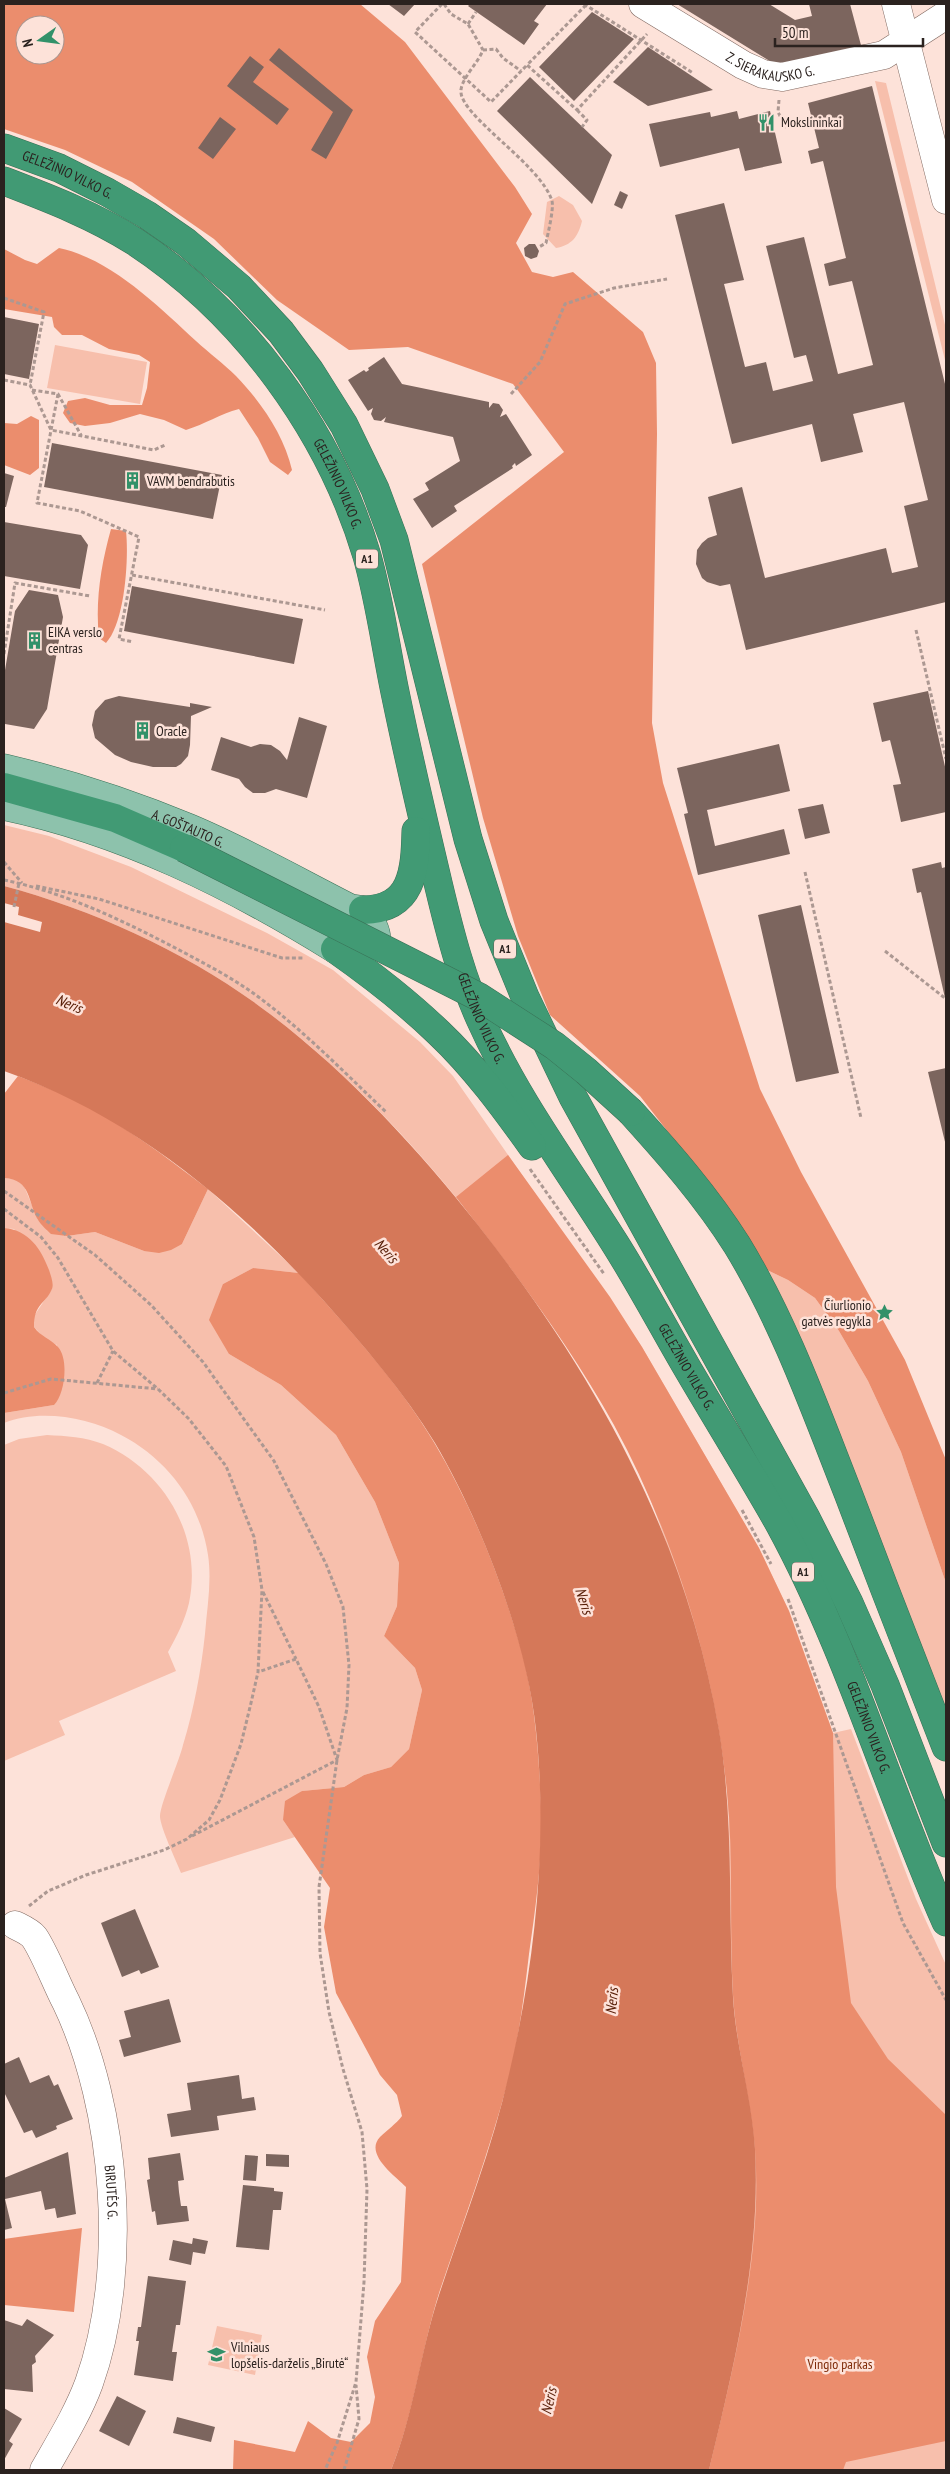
<svg xmlns="http://www.w3.org/2000/svg" width="950" height="2474" font-family="'PT Sans Narrow',sans-serif">
<style>
.green{fill:#f7bfac}
.forest{fill:#eb8d6d;fill-rule:evenodd}
.water{fill:#d57859}
.pier{fill:#fde2d9}
.building{fill:#7c655e}
.lines{fill:none;stroke-linecap:round;stroke-linejoin:round}
.minor-casing{stroke:#806961;stroke-width:29}
.major-casing{stroke:#397056;stroke-width:29}
.highway-casing{stroke:#397056;stroke-width:29}
.path{stroke:#ac9892;stroke-width:3;stroke-dasharray:4 2.5;stroke-linecap:butt}
.minor{stroke:#fff;stroke-width:28}
.major{stroke:#8dc2ac;stroke-width:28}
.highway{stroke:#419a74;stroke-width:28}
.highway-bridge-casing{stroke:#397056;stroke-width:29;stroke-linecap:butt}
.highway-bridge{stroke:#419a74;stroke-width:28}
.labels{text-anchor:middle;stroke-width:5;stroke-linejoin:round;paint-order:stroke}
.shield{fill:#fde2d9;stroke:#6a5c57;stroke-width:1}
.shield-label{font-size:12px;font-weight:bold;fill:#2b221f}
.street-label{font-size:14px;fill:#2b221f;stroke:#fde2d9}
.poi-label{font-size:14px;fill:#2b221f;stroke:#fde2d9;text-anchor:start}
.park-label{font-size:14px;fill:#7e2b08;stroke:#fde2d9}
.water-label{font-size:15px;font-style:italic;fill:#571d06;stroke:#fde2d9}
</style>
<rect width="100%" height="100%" fill="#fde2d9"/>
<path class="green" d="M875,81L886,83L946,329V364Z
M559,196L573,205L582,221C578,237 572,245 556,248L543,234L547,202Z
M55,345L147,362L140,404L47,388Z
M4,825L49,836L131,867L267,933L333,970L420,1042L453,1076L642,1347L759,1548L789,1611L833,1733L851,1729L916,1899L946,1965V2470H709C731,2378 754,2283 756,2187C756,2152 750,2118 745,2083C740,2042 736,2000 733,1959C727,1882 734,1805 719,1729C714,1702 704,1674 696,1646C682,1594 668,1542 647,1491C616,1418 570,1350 524,1286C452,1186 369,1089 270,1014C193,955 97,911 4,886Z
M4,1178L16,1179L24,1186L38,1220L67,1236L95,1232L144,1251L182,1244L208,1189L299,1273L253,1268L223,1284L229,1354L281,1385L336,1435L375,1502L399,1563L397,1606L384,1636L415,1668L422,1690L409,1749L391,1767L364,1775L344,1787L302,1791L283,1820L295,1837L181,1873C176,1860 161,1829 160,1817C159,1807 180,1759 183,1745C194,1709 201,1671 205,1634C207,1608 212,1581 208,1555C200,1502 167,1459 121,1435C88,1417 39,1409 4,1423V1413L54,1405L57,1345L45,1339L34,1327V1316L52,1289L14,1229L4,1228Z
M765,1269L788,1280L815,1298L839,1331L868,1381L901,1452L946,1583V1711Z
M47,1435C66,1436 85,1437 103,1444C164,1470 203,1536 189,1603C185,1620 177,1636 168,1652L176,1671L59,1721L65,1735L4,1761V1445L19,1439Z
M217,2326L262,2335L255,2375L208,2365Z"/>
<path class="forest" d="M4,4H360L405,42L515,187L532,214L516,243L532,272L553,277L573,272L643,332L656,363L657,434L652,723L663,783L760,1089L801,1172L905,1360L946,1460V1583L901,1452L868,1381L839,1331L815,1298L788,1280L765,1269L700,1173L640,1096L550,1015L518,936L483,818L422,564L564,452L513,384L408,347L349,350L277,300L214,239L132,182L65,150L4,129ZM25,25H55V55H25Z
M59,248C111,259 158,306 196,341C209,353 224,364 236,376C261,402 284,435 292,470L288,475L270,462L258,438L239,409C220,414 205,424 186,430L164,420L140,414L110,423L85,426L70,423L63,413L68,401L85,398L110,405H142L147,388L150,362L139,355L109,349L82,335H62L54,327L52,317L4,309V249L25,260L37,264Z
M31,416L39,420V468L30,475L4,465V423L17,424Z
M111,529L126,531C129,558 125,623 106,643L99,638C95,601 101,565 111,529Z
M18,1076C37,1084 57,1091 75,1100C123,1124 166,1157 208,1189L182,1244L171,1250L159,1253L144,1251L95,1232L67,1236L51,1234C47,1230 41,1225 38,1220C27,1201 32,1180 4,1178V1094Z
M508,1155L610,1297L642,1347L759,1548L789,1611L833,1733L836,1887L851,2003L888,2059L946,2115V2441L846,2462L843,2470H709C733,2368 763,2255 755,2149C751,2098 736,2047 733,1995C729,1928 734,1860 727,1792C715,1668 674,1535 614,1425C569,1344 513,1270 456,1197Z
M4,1228C29,1230 41,1249 49,1270C51,1276 54,1284 52,1289C45,1305 34,1303 34,1327C41,1337 51,1339 58,1347C69,1359 65,1394 54,1405L4,1413Z
M253,1268L299,1273C347,1327 398,1381 435,1444C473,1508 502,1581 522,1652C535,1702 539,1755 541,1806C543,1855 536,1905 529,1954C524,1996 519,2039 508,2081C489,2152 464,2220 440,2290C421,2349 415,2412 391,2470H233L234,2440L295,2452L308,2421L331,2438L351,2442L370,2423L375,2397L367,2357L375,2321L401,2282L406,2187C395,2176 364,2154 380,2137C387,2130 396,2124 402,2116L397,2095L380,2075L336,1993L324,1927L330,1888L283,1820L285,1801L302,1791L344,1787L364,1775L391,1767L409,1749L422,1690L415,1668L384,1636L397,1606L399,1563L375,1502L336,1435L281,1385L229,1354L209,1320L223,1284Z
M82,2228L74,2312L4,2305V2239Z"/>
<path class="water" d="M4,886C97,911 193,955 270,1014C349,1074 417,1148 478,1225C597,1377 686,1537 719,1730C734,1819 728,1908 733,1997C736,2048 752,2098 755,2149C761,2257 734,2366 709,2470H391C414,2414 420,2352 439,2295C463,2222 492,2150 509,2074C535,1964 548,1843 536,1730C527,1640 481,1521 435,1443C403,1391 363,1345 323,1300C235,1202 129,1115 4,1071Z"/>
<path class="pier" d="M4,903L19,907L18,915L42,922L40,932L4,922Z"/>
<path class="building" d="M388,4H415L404,16Z
M470,4H547L534,21L539,24L524,45L468,6Z
M677,4H769L795,20L812,16L809,4H850L862,49L781,68Z
M592,12L634,39L574,101L539,67Z
M648,47L713,90L648,106L613,82Z
M279,48L353,110L326,159L311,150L333,112L269,60Z
M250,56L264,67L253,82L289,109L277,125L227,86Z
M530,77L612,155L592,204L497,111Z
M872,86L946,388V602L746,650L730,584L720,586L707,582L702,578L696,564L697,550L702,543L708,538L717,535L708,497L742,487L765,578L886,548L892,573L918,567L904,506L928,500L904,402L853,414L863,452L821,462L812,424L732,444L675,215L724,203L744,280L724,284L745,367L766,362L773,391L813,381L806,355L794,358L766,246L804,237L838,374L873,365L852,281L829,286L824,264L846,258L823,161L811,164L808,151L819,148L808,103Z
M737,111L739,119L770,111L782,163L745,171L739,148L660,167L649,124L710,112L711,117Z
M220,117L236,129L213,159L198,148Z
M620,191L628,195L622,209L614,205Z
M529,244H535L539,251L537,257L531,259L525,256L524,248Z
M4,317L39,324L29,379L4,374Z
M384,357L402,384L489,402V408L493,403L499,404L503,410L500,417L506,414L532,455L516,466L515,463L512,466L513,468L454,506L457,511L432,528L413,499L429,490L425,483L460,461L453,437L384,422L386,417L381,421L374,420L371,414L373,408L368,411L348,380L364,370L366,372L369,370L368,368Z
M52,443L222,475L213,519L44,487Z
M4,473L14,476L6,507H4Z
M4,522L81,535L88,545L80,589L4,576Z
M132,586L303,619L294,664L124,631Z
M29,590L58,595L63,617L47,709L34,729L5,724L4,719V676L15,611Z
M928,691L946,771V812L901,822L893,785L901,784L890,740L882,742L873,703Z
M119,696L190,707V703L212,707L191,716L190,745L188,756L181,764L176,767H153L131,762L115,755L95,738L92,725L95,711L105,700Z
M299,717L327,726L307,798L276,789L265,793H253L245,787L239,779L211,770L221,737L251,747L260,744L271,745L280,751L287,760Z
M779,744L790,791L707,810L715,846L784,829L790,854L698,875L684,814L688,813L677,768Z
M823,804L830,833L805,839L798,809Z
M941,862L942,868L946,867L945,998L921,892L917,893L912,869Z
M801,905L839,1073L796,1082L758,915Z
M946,1068V1146L928,1072Z
M135,1909L159,1967L141,1974L139,1970L122,1977L101,1923Z
M169,1999L181,2042L124,2057L119,2040L131,2037L124,2011Z
M19,2057L30,2083L49,2075L54,2086L58,2084L73,2119L56,2126L57,2129L36,2138L32,2130L24,2133L4,2092V2064Z
M239,2075L242,2099L254,2097L256,2110L217,2116L219,2130L171,2137L167,2114L191,2110L187,2083Z
M68,2152L76,2214L57,2218L55,2208L45,2210L41,2191L5,2199L12,2228L4,2230V2178Z
M180,2153L184,2180L178,2181L179,2192L181,2206H187L189,2221L157,2225L155,2211L152,2212L147,2180L150,2179L148,2158Z
M266,2154L289,2155V2167L266,2166Z
M245,2155L258,2156L256,2181L243,2180Z
M243,2185L274,2188V2191L283,2192L281,2210H273L269,2250L236,2247Z
M193,2238L208,2241L205,2254L193,2252L191,2265L169,2260L173,2240L192,2244Z
M148,2276L186,2281L180,2325H176L172,2352H177L173,2381L134,2375L139,2341H136L138,2327H141Z
M27,2319L54,2335L35,2356L36,2362L32,2365L33,2392L4,2389V2320L22,2326Z
M117,2396L146,2411L129,2446L99,2431Z
M4,2408L22,2419L9,2441L13,2444L4,2460Z
M177,2417L215,2427L211,2442L173,2433Z"/>
<g class="lines">
<defs>
<g id="minor">
<path id="s1" d="M643,4L743,65L763,74L782,77L884,55L946,15"/>
<path d="M896,4L946,200"/>
<path id="s2" d="M15,1925C21,1928 30,1932 34,1937C44,1951 57,1985 66,2002C117,2108 129,2271 89,2383C78,2413 60,2442 44,2470"/>
</g>
<g id="major">
<path id="s3" d="M4,768C67,783 129,803 189,828C244,851 297,881 350,908L363,910C390,945 373,956 335,949C232,885 123,831 4,806"/>
</g>
<g id="highway">
<path id="s4" d="M4,148L59,168L107,192L147,215L186,242L239,287L281,332L310,371L344,425L375,489L394,540L468,839L494,921L525,997L573,1097L806,1518L849,1603L885,1685L946,1843"/>
<path id="s5" d="M4,181C48,198 93,215 134,241C244,313 330,431 367,556C380,602 386,650 396,697C409,760 424,824 439,887C450,933 462,980 482,1023C517,1101 569,1170 614,1242C640,1283 662,1325 686,1366C717,1419 750,1472 780,1525C849,1652 888,1791 946,1922"/>
<path d="M4,787L115,818L184,848"/>
<path d="M363,910C413,909 415,871 416,831"/>
<path d="M335,949C372,975 407,1002 439,1033C474,1066 504,1107 532,1146"/>
<path d="M631,1112C669,1154 706,1196 737,1245C784,1322 815,1409 848,1493C880,1578 913,1662 946,1747"/>
</g>
</defs>
<use href="#minor" class="minor-casing"/>
<use href="#major" class="major-casing"/>
<use href="#highway" class="highway-casing"/>
<path class="path" d="M442,4L415,32L491,102L527,65
M444,4L451,14L468,24L483,50C478,63 462,78 461,90C458,115 541,164 552,201C554,209 548,233 546,243L539,247
M584,4L693,73
M586,5L527,65L577,110L647,34
M468,24L476,12
M483,50L496,49L503,58L521,71
M779,100L778,112L786,128
M577,110L587,120L582,127
M4,298L44,312L30,385
M4,380L30,385L51,430L154,450L165,445
M32,390L58,394L81,435
M58,394L37,503L80,511L139,537L119,639L133,642
M511,394L540,362L565,304L614,288L667,279
M132,575L325,610
M916,630L946,759
M4,654L15,583L90,596
M4,862L22,883
M805,872L861,1118
M4,880C67,893 126,922 183,952C211,967 240,982 265,1002C308,1035 346,1074 386,1112
M36,886L99,899L282,958H304
M14,907L19,883
M885,951L946,999
M530,1169L604,1274
M4,1191L95,1255L151,1305L203,1362L274,1461L326,1564L343,1607L349,1665L347,1708L337,1760L319,1887L320,1953L329,2012L343,2069L362,2132L367,2189L364,2282L356,2382L337,2443L325,2470
M4,1209L41,1237L58,1258L113,1351L158,1389L189,1419L226,1466L254,1537L262,1590L258,1672L251,1703L241,1744L220,1800L209,1820L187,1839L164,1850L86,1875L48,1891L29,1906
M97,1383L113,1351
M4,1393L51,1379L158,1389
M742,1510L771,1564
M263,1592L296,1659
M788,1599L903,1923L946,2000
M192,1836L337,1760L319,1707L296,1659L258,1672
M344,2470L359,2419L356,2385"/>
<use href="#minor" class="minor"/>
<use href="#major" class="major"/>
<use href="#highway" class="highway"/>
<defs>
<path id="highway-bridge" d="M184,848L479,997L555,1046L586,1071L631,1112"/>
</defs>
<use href="#highway-bridge" class="highway-bridge-casing"/>
<use href="#highway-bridge" class="highway-bridge"/>
</g>
<defs>
<symbol id="restaurant-bare" viewBox="-9 -9 18 18"><path d="M-5-6h1v4h1v-4h1v4h1v-4h1v5L-1.5 .5V6h-2V.5L-5-1ZM5-6V6H3V1.5H1.5Q1.5-4 5-6Z" fill="#329169" stroke="#fde2d9" stroke-width="2.5" paint-order="stroke"/></symbol>
<symbol id="building-bare" viewBox="-9 -9 18 18"><path d="M-4-6H4V6H1V3H-1V6H-4ZM-2.5-4.3h1.7v1.8h-1.7ZM.8-4.3h1.7v1.8H.8ZM-2.5-1h1.7V.8h-1.7ZM.8-1h1.7V.8H.8Z" fill="#329169" stroke="#fde2d9" stroke-width="2.5" paint-order="stroke"/></symbol>
<symbol id="sight-bare" viewBox="-9 -9 18 18"><path d="M0-6L1.8-2.2L6-1.7L2.9 1.2L3.7 5.4L0 3.3L-3.7 5.4L-2.9 1.2L-6-1.7L-1.8-2.2Z" fill="#329169" stroke="#fde2d9" stroke-width="2.5" paint-order="stroke"/></symbol>
<symbol id="school-bare" viewBox="-9 -9 18 18"><path d="M0-5L7-2L0 1L-7-2ZM-4 1L0 2.5L4 1V4Q0 6-4 4Z" fill="#329169" stroke="#fde2d9" stroke-width="2.5" paint-order="stroke"/></symbol>
</defs>
<g fill-rule="evenodd">
<use href="#restaurant-bare" x="754" y="110" width="25" height="25"/>
<use href="#building-bare" x="120" y="468" width="25" height="25"/>
<use href="#building-bare" x="22" y="628" width="25" height="25"/>
<use href="#building-bare" x="130" y="718" width="25" height="25"/>
<use href="#sight-bare" x="872" y="1300" width="25" height="25"/>
<use href="#school-bare" x="204" y="2342" width="25" height="25"/>
</g>
<g class="labels">
<g class="shield">
<rect x="356" y="549.5" width="22" height="19" rx="4"/>
<rect x="494" y="939.5" width="22" height="19" rx="4"/>
<rect x="792" y="1562.5" width="22" height="19" rx="4"/>
</g>
<g class="shield-label">
<text x="367" y="563">A1</text>
<text x="505" y="953">A1</text>
<text x="803" y="1576">A1</text>
</g>
<g class="street-label">
<text dy="5" stroke="none"><textPath href="#s1" startOffset="145">Z. SIERAKAUSKO G.</textPath></text>
<text dy="5" stroke="none"><textPath href="#s4" startOffset="69">GELEŽINIO VILKO G.</textPath></text>
<text dy="5" stroke="none"><textPath href="#s5" startOffset="465">GELEŽINIO VILKO G.</textPath></text>
<text dy="5" stroke="none"><textPath href="#s3" startOffset="194">A. GOŠTAUTO G.</textPath></text>
<text dy="5" stroke="none"><textPath href="#s5" startOffset="1020">GELEŽINIO VILKO G.</textPath></text>
<text dy="5" stroke="none"><textPath href="#s5" startOffset="1425">GELEŽINIO VILKO G.</textPath></text>
<text dy="5" stroke="none"><textPath href="#s5" startOffset="1830">GELEŽINIO VILKO G.</textPath></text>
<text dy="5" stroke="none"><textPath href="#s2" startOffset="292">BIRUTĖS G.</textPath></text>
</g>
<g class="poi-label">
<text x="781" y="127">Mokslininkai</text>
<text x="147" y="486">VAVM bendrabutis</text>
<text x="48" y="637">EIKA verslo<tspan x="48" dy="16">centras</tspan></text>
<text x="156" y="736">Oracle</text>
<text x="871" y="1310" text-anchor="end">Čiurlionio<tspan x="871" dy="16">gatvės regykla</tspan></text>
<text x="231" y="2352">Vilniaus<tspan x="231" dy="16">lopšelis-darželis „Birutė“</tspan></text>
</g>
<g class="park-label">
<text x="840" y="2369">Vingio parkas</text>
</g>
<g class="water-label">
<text transform="translate(69 1004) rotate(23)" y="5">Neris</text>
<text transform="translate(386 1251) rotate(49)" y="5">Neris</text>
<text transform="translate(584 1601) rotate(72)" y="5">Neris</text>
<text transform="translate(612 2001) rotate(-85)" y="5">Neris</text>
<text transform="translate(549 2401) rotate(-77)" y="5">Neris</text>
</g>
</g>
<rect width="950" height="2474" fill="none" stroke="#2b221f" stroke-width="10"/>
<g transform="translate(40 40) rotate(256)"><circle r="24" fill="#fde2d9" stroke="#a9958f"/>
<path d="M0-4L9 19L0 12L-9 19Z" fill="#329169"/>
<text y="-8" font-size="14" font-weight="bold" text-anchor="middle" fill="#2b221f">N</text>
</g>
<path d="M775 38v8h148v-8" fill="none" stroke="#2b221f" stroke-width="2.5"/>
<text x="782" y="38" font-size="15" fill="#2b221f" stroke="#fde2d9" stroke-width="4" paint-order="stroke">50 m</text>
</svg>
